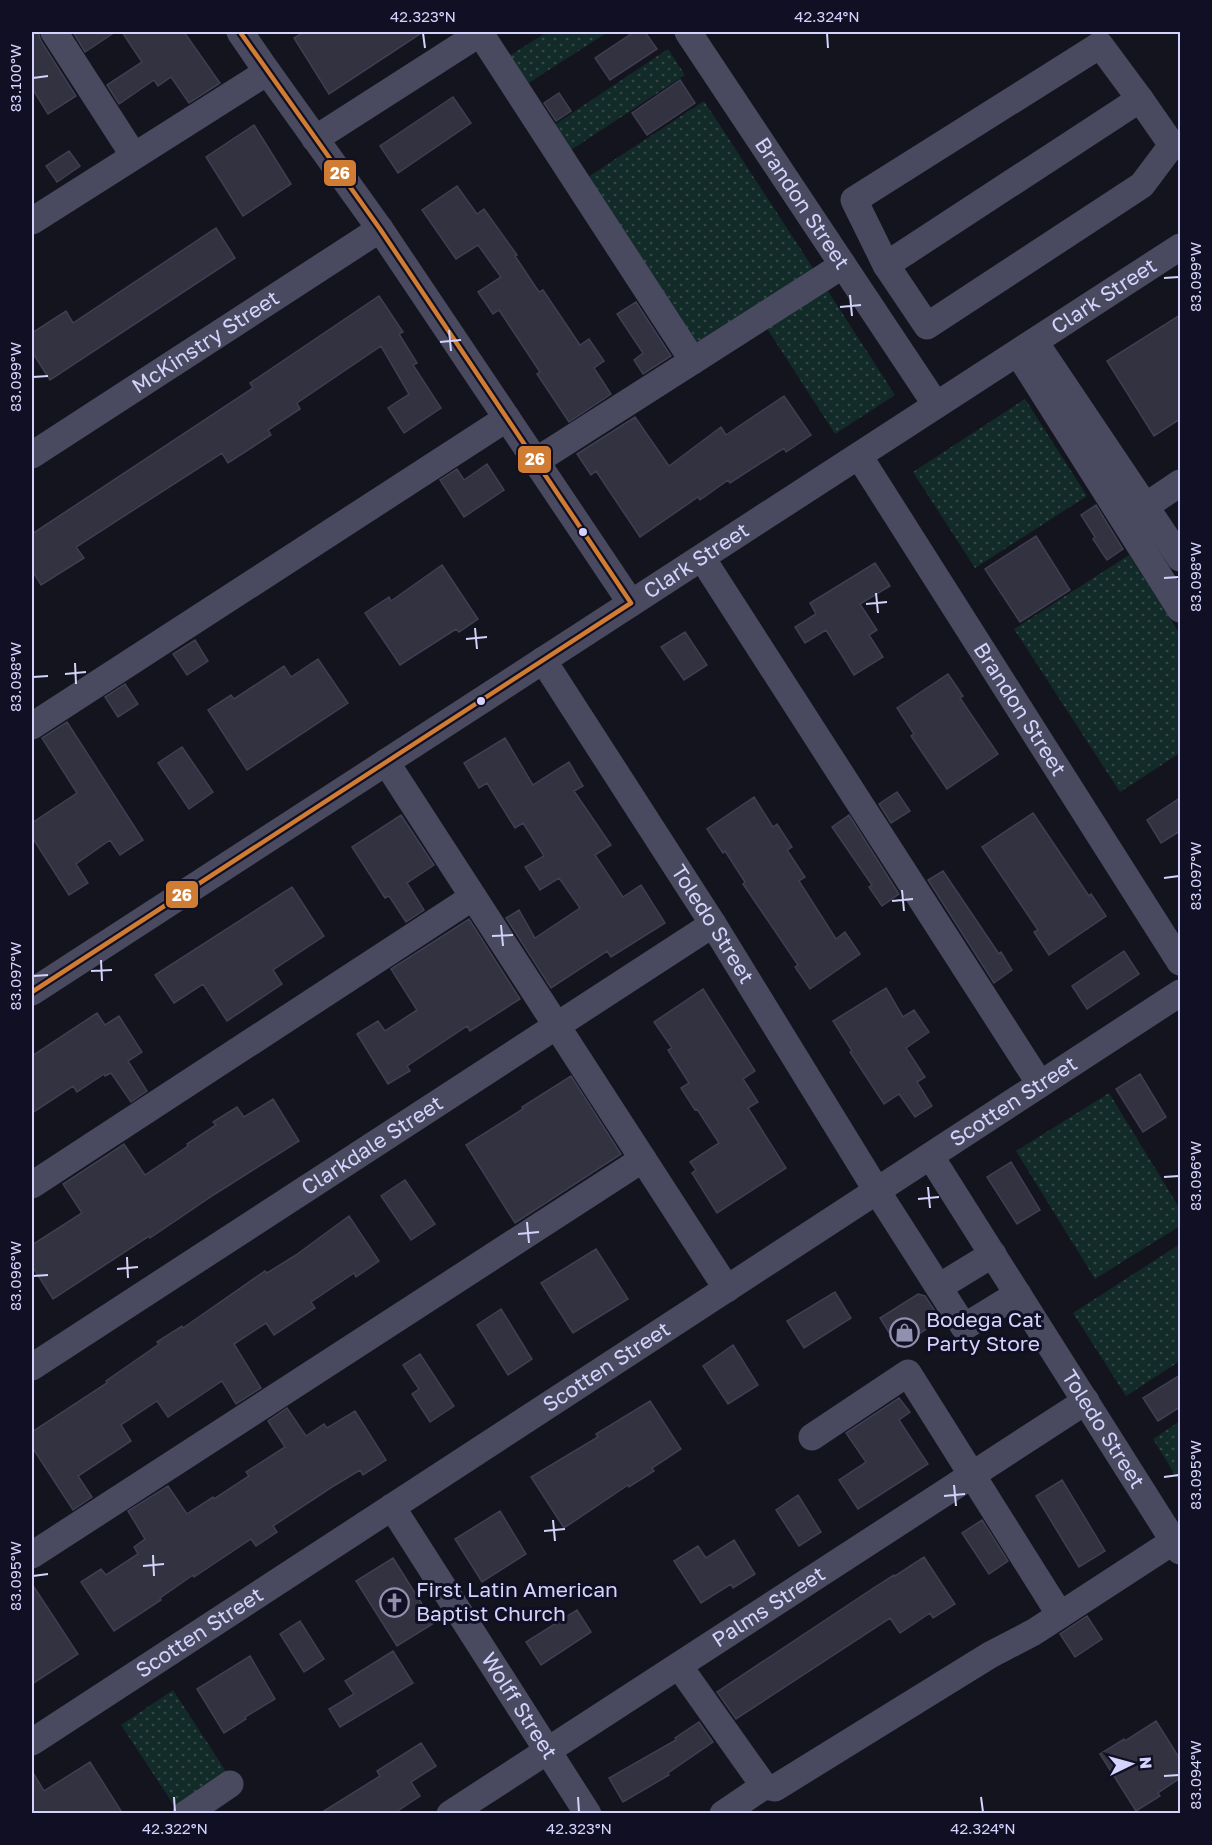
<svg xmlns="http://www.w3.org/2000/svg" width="1212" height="1845" font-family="'Golos Text',sans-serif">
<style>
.grass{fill:url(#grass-dots)}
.building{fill:#323240;stroke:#403e52;stroke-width:1.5}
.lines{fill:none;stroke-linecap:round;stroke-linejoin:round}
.minor{stroke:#494a5f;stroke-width:27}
.bus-1-casing{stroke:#110f23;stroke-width:9}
.bus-1{stroke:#d07c32;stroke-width:4.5}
.ticks{fill:none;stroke:#d4d3fd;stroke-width:2}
.bus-dot{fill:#d4d3fd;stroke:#110f23;stroke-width:2}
.labels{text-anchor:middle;stroke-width:6;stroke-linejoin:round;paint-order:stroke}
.street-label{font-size:21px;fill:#d4d3fd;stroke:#110f23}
.poi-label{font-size:21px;fill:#d4d3fd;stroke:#110f23;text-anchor:start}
.line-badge{stroke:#110f23;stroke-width:2}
.badge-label{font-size:16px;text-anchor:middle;font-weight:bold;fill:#fff}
.neatline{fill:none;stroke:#d4d3fd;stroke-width:2}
.ticks-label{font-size:15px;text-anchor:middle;fill:#d4d3fd}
</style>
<defs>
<pattern id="grass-dots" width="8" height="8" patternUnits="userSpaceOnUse" patternTransform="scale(1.5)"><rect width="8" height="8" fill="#122a28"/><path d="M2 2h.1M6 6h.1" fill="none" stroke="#344848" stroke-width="1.8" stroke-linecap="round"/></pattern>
</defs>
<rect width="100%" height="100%" fill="#14141e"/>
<path class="grass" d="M547,32H608L527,84L509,56Z
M668,49L685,75L571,150L554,125Z
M704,101L813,268L694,346L585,179Z
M826,288L895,395L835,434L766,327Z
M1025,399L1087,496L975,568L913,472Z
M1129,555L1180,634V753L1120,792L1014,629Z
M1109,1093L1180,1209V1226L1095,1279L1016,1151Z
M1180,1244V1361L1126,1396L1073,1313Z
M1180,1421V1483L1153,1439Z
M173,1690L229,1776L177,1810L121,1725Z"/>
<path class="building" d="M32,32H38L41,41L76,96L48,114L32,88Z
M73,32H115L85,52Z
M122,32H184L220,83L189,103L171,77L158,86L154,80L119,104L107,85L142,62Z
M304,32H423L329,94L294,38Z
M634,32H645L657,49L610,80L595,58Z
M680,80L695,103L647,135L632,113Z
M559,93L571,111L556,121L544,103Z
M453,97L471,123L398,173L380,146Z
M254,125L291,184L243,216L206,157Z
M69,151L80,166L57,182L46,166Z
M457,186L477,214L484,209L517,255L515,256L539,292L543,290L580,345L589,339L604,361L594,368L611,394L569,422L537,374L540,372L499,310L493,314L478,292L501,277L478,245L456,259L422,210Z
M216,228L235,258L50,380L32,352V333L66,311L73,323Z
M379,296L403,332L399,334L417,363L413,365L441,408L404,433L388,408L409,394L381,346L297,403L300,409L268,430L271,435L228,463L222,453L76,547L84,558L41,585L32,570V534L253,388L250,383Z
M636,302L671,356L643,374L634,360L643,353L617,314Z
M1180,315V419L1154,436L1107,361Z
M784,396L811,435L786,452L784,448L730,483L728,480L700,500L698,497L640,537L596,471L591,475L577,454L635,417L669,466L721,427L726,435Z
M487,464L504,490L464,517L440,480L457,469L464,480Z
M1096,505L1123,549L1107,560L1093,539L1095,537L1081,515Z
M1036,536L1070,590L1020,622L985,569Z
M875,563L890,586L860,604L877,630L869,635L883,657L854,675L826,630L805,643L795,627L816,614L810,603Z
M442,565L478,619L459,632L456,629L400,665L365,613L389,597L391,601Z
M685,632L707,665L684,680L661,647Z
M195,640L208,661L187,675L173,654Z
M318,659L348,703L247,770L208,710L231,695L234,699L284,666L291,677Z
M948,674L963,696L960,698L998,754L947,789L911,736L914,734L897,708Z
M125,684L138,704L118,717L105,697Z
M67,722L143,840L120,855L110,840L76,864L88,883L69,895L32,837V823L77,793L42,738Z
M505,738L533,785L569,762L583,786L574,791L611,845L595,855L623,897L641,885L665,923L611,957L607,951L551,988L506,918L519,910L535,938L580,908L559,878L540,890L525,867L544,856L523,823L515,828L487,783L479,788L464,763Z
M182,747L213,792L189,809L158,763Z
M897,792L910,811L891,823L879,804Z
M754,797L773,827L777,824L792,847L787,850L805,877L799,881L836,939L845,932L860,954L810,989L795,967L798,965L743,884L745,882L725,851L723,853L707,829Z
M1180,798V831L1161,843L1147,820Z
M1033,813L1089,896L1091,894L1106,916L1049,955L1034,932L1038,930L982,847Z
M401,815L434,865L407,883L424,910L406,922L389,896L385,898L352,847Z
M849,815L899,894L882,906L869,887L872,885L832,827Z
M943,871L999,954L1001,952L1012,970L994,983L928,880Z
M292,887L324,936L273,970L282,984L227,1021L203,984L174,1003L155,975Z
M469,919L520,999L470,1031L467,1026L407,1066L410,1071L388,1084L357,1034L378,1021L385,1031L417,1010L391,969Z
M1124,951L1139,974L1087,1009L1072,986Z
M886,988L903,1017L914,1010L929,1032L906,1048L925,1077L917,1082L932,1106L915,1117L899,1094L884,1104L850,1052L852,1051L833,1021Z
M703,989L755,1071L743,1079L758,1102L748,1108L786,1168L717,1213L692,1173L696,1170L690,1162L719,1143L697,1109L695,1110L681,1088L689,1083L668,1050L672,1048L654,1022Z
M97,1013L105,1025L119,1016L142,1052L128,1061L147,1091L131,1102L111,1073L105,1076L104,1074L77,1092L73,1086L32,1113V1056Z
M1140,1074L1166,1117L1143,1132L1116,1089Z
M571,1076L621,1154L515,1223L466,1145L523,1109L522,1107Z
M273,1099L299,1141L215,1194L150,1238L149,1236L53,1299L32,1266V1245L82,1213L63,1184L124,1144L145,1175L188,1146L187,1144L216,1125L213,1122L237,1107L244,1117Z
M1011,1162L1040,1210L1017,1224L987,1177Z
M405,1180L435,1224L411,1240L381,1196Z
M349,1216L379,1261L356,1277L354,1273L311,1302L315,1308L274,1335L266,1323L234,1344L261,1388L236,1404L222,1381L168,1417L157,1401L121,1425L131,1441L78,1476L92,1497L73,1510L32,1447V1432L107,1383L106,1381L159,1344L157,1342L182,1326L183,1328L265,1271L267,1273L296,1255Z
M596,1249L628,1299L573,1333L541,1283Z
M835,1292L851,1318L804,1348L787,1321Z
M918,1294L925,1296L941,1320L898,1347L880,1318Z
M501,1309L532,1359L508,1375L477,1325Z
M733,1345L758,1385L728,1404L703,1366Z
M420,1354L454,1406L430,1422L412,1394L419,1389L403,1365Z
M1180,1375V1407L1158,1421L1143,1398Z
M899,1398L910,1412L899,1420L928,1464L858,1509L839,1480L866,1462L846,1433Z
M650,1401L681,1449L652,1468L654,1471L629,1487L628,1485L564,1528L531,1477L598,1437L596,1434Z
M287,1408L306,1436L324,1424L327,1428L355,1411L386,1460L363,1475L360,1470L332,1487L273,1526L277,1532L256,1546L251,1539L194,1577L193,1575L160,1598L161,1600L114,1631L81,1582L101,1569L106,1575L138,1554L134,1547L145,1539L128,1511L168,1486L187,1514L213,1497L214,1499L249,1476L246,1472L285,1447L268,1421Z
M1062,1480L1105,1551L1079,1567L1036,1496Z
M798,1495L821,1532L799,1546L776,1510Z
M500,1511L526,1554L482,1582L455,1539Z
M982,1520L1008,1561L989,1574L962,1533Z
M734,1540L755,1574L733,1588L731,1584L701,1603L674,1561L698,1546L706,1558Z
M924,1557L955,1604L933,1618L930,1613L900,1633L890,1618L736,1719L717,1692L872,1589L894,1575L895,1576Z
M393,1558L434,1623L397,1646L356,1581Z
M32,1584L78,1654L32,1684Z
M577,1610L591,1632L541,1665L526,1642Z
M1087,1616L1102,1639L1075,1657L1060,1634Z
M300,1621L324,1659L304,1672L280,1634Z
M393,1651L413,1683L340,1727L329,1709L354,1694L345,1681Z
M250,1656L275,1699L245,1717L246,1719L224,1733L197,1689Z
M1156,1721L1180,1759V1778L1158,1793L1160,1796L1136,1811L1100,1754L1124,1739L1125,1741Z
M699,1722L713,1742L668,1773L669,1775L623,1802L609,1778L676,1740L675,1738Z
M421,1743L436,1766L411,1782L420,1796L393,1814H319L380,1776L377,1771Z
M90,1762L123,1814H32V1771L44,1791Z"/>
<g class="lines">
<g class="minor">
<path d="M54,32L134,156"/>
<path d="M240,32L264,67L380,229L631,603"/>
<path id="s1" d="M688,32L936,405"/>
<path d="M480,33L693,361"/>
<path d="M1140,99L1172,145L1142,185L927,326L886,265Z"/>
<path d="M315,139L482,32"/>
<path d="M32,221L267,72"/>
<path d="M886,265L854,200L1100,45L1140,99"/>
<path d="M1035,342L1180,558"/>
<path d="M1018,353L1180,609"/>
<path id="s2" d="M32,455L380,229"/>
<path id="s3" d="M859,456L1180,962"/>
<path d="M536,461L843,265"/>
<path d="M1146,506L1180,483"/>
<path d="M702,558L1040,1084"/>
<path id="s4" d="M543,660L713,924L877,1191L964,1327L1018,1294"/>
<path d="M32,726L507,418"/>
<path d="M386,762L727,1289"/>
<path id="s5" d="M32,992L1180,247"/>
<path id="s6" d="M931,1157L1180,1551"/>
<path d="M32,1185L473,897"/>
<path d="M939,1287L993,1254"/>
<path id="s7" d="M32,1367L713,924"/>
<path d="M812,1437L908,1373L1060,1615"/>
<path id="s8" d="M392,1507L588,1814"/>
<path d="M32,1555L643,1159"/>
<path d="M679,1666L764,1786L775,1788L990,1655L1034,1632L1180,1537"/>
<path id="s9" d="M32,1742L1180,993"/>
<path d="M186,1814L230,1784"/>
<path id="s10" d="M450,1814L1086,1401"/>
<path d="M723,1814L764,1786"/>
</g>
<defs>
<path id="bus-1" d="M240,32L380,229L631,603
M32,992L631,603"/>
</defs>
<use href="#bus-1" class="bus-1-casing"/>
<use href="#bus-1" class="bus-1"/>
</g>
<path class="ticks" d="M423,33L425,48M827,33L828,48M33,78L48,76M1164,278L1179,277M850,295L852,316M840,307L861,305M449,330L451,351M440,342L461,340M33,377L48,376M1164,578L1179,577M876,593L878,613M866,604L887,602M475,628L477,649M466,639L487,637M75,663L76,684M65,674L86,672M33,677L48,676M1164,878L1179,876M902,890L904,911M892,901L913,899M501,925L503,946M492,936L513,935M101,960L102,981M91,971L112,970M33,976L48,975M1164,1177L1179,1176M928,1187L930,1208M918,1199L939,1197M527,1222L529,1243M518,1234L539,1232M127,1257L128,1278M117,1269L138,1267M33,1276L48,1275M1164,1477L1179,1475M954,1485L956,1506M944,1496L965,1494M553,1520L555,1541M544,1531L565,1529M153,1555L154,1576M143,1566L164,1564M33,1576L48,1574M1164,1776L1179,1775M174,1797L175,1812M578,1797L579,1812M981,1797L983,1812"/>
<defs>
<symbol id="shop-ring" viewBox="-11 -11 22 22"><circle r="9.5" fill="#110f23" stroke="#9190af" stroke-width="1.5"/><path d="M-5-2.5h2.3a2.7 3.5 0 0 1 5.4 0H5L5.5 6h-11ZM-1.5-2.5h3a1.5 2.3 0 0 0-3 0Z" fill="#9190af"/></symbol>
<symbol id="church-ring" viewBox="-11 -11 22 22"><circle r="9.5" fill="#110f23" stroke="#9190af" stroke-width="1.5"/><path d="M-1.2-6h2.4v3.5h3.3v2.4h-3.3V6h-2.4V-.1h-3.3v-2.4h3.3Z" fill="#9190af"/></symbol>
</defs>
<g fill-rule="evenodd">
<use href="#shop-ring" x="888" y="1316" width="33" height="33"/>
<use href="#church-ring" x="378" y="1586" width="33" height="33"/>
</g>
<g class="bus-dot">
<circle cx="583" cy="532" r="5"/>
<circle cx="481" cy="701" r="5"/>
</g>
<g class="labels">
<g class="street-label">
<text dy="7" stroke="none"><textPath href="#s1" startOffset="206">Brandon Street</textPath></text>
<text dy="7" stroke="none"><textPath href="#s5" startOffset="1278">Clark Street</textPath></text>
<text dy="7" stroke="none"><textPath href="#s2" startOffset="207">McKinstry Street</textPath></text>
<text dy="7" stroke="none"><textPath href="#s5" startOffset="792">Clark Street</textPath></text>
<text dy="7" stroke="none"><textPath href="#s3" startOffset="300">Brandon Street</textPath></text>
<text dy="7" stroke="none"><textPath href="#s4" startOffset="314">Toledo Street</textPath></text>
<text dy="7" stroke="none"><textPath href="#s9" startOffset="1172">Scotten Street</textPath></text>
<text dy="7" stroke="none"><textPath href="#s7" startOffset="406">Clarkdale Street</textPath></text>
<text dy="7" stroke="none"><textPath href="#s9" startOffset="686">Scotten Street</textPath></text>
<text dy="7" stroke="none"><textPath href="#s6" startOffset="322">Toledo Street</textPath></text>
<text dy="7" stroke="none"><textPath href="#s10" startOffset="380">Palms Street</textPath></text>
<text dy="7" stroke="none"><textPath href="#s9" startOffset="200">Scotten Street</textPath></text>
<text dy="7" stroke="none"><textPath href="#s8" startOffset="236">Wolff Street</textPath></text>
</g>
<g class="poi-label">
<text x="926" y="1327">Bodega Cat<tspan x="926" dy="24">Party Store</tspan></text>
<text x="416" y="1597">First Latin American<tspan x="416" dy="24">Baptist Church</tspan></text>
</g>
</g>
<g class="line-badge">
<rect x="323" y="159" width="34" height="28" rx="6" fill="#d07c32"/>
<rect x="517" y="445" width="35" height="29" rx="6" fill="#d07c32"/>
<rect x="165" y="880" width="34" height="29" rx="6" fill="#d07c32"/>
</g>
<g class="badge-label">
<text x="340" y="179">26</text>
<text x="535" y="465">26</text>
<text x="182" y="901">26</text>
</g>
<rect width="1212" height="1845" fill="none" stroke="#110f23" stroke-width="66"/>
<g transform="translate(1131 1764) rotate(85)" stroke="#110f23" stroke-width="4.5" paint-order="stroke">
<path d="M0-4.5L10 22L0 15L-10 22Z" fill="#d4d3fd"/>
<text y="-9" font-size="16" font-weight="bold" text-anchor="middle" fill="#d4d3fd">N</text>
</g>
<rect x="33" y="33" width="1146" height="1779" class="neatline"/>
<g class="ticks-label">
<text x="423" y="22">42.323°N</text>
<text x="827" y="22">42.324°N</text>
<text transform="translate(16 78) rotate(-90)" y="5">83.100°W</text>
<text transform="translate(1196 277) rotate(-90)" y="5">83.099°W</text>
<text transform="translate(16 377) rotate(-90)" y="5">83.099°W</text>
<text transform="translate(1196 577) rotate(-90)" y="5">83.098°W</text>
<text transform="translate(16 677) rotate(-90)" y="5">83.098°W</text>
<text transform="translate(1196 876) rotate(-90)" y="5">83.097°W</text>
<text transform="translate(16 976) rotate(-90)" y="5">83.097°W</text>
<text transform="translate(1196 1176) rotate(-90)" y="5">83.096°W</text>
<text transform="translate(16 1276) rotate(-90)" y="5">83.096°W</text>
<text transform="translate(1196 1475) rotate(-90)" y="5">83.095°W</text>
<text transform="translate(16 1576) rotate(-90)" y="5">83.095°W</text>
<text transform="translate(1196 1775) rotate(-90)" y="5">83.094°W</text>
<text x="175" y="1834">42.322°N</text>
<text x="579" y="1834">42.323°N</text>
<text x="983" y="1834">42.324°N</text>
</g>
</svg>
